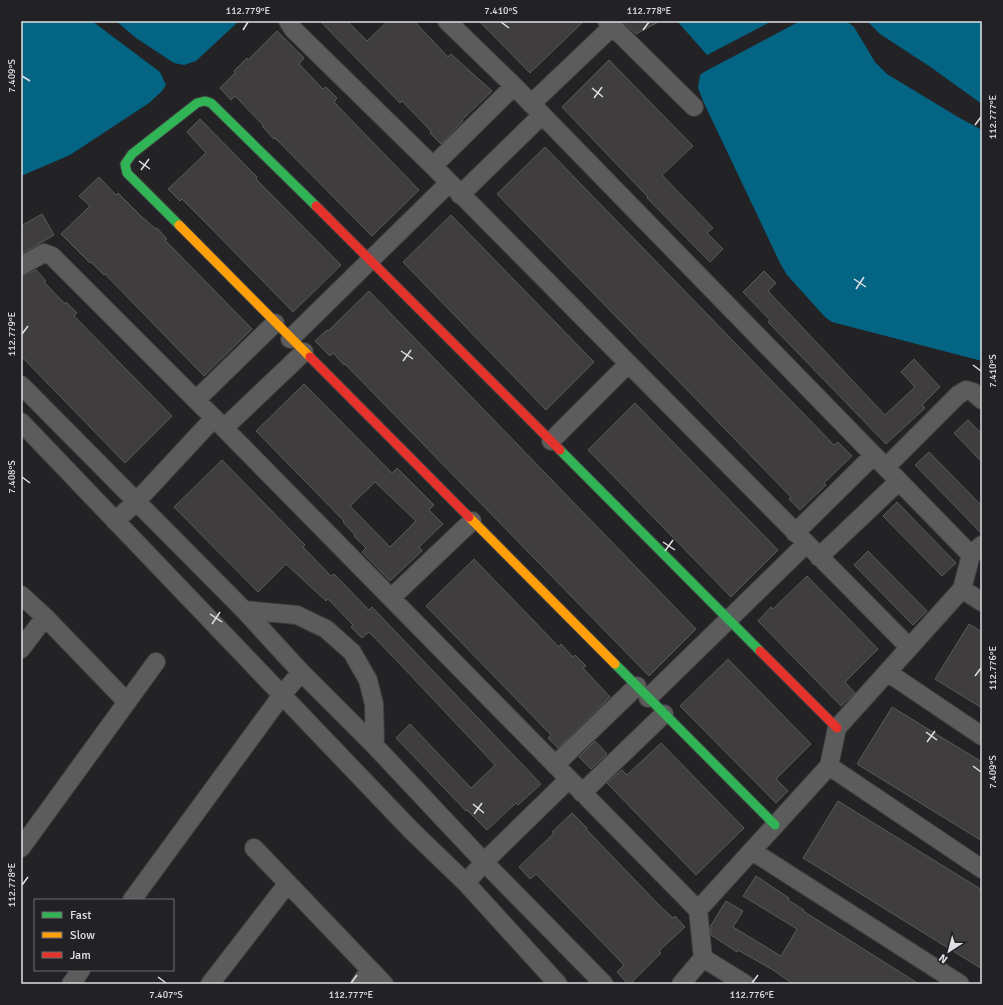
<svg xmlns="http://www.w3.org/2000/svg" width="1003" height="1005" font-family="Signika,sans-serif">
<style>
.water{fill:#036484}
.building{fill:#3f3d3e;stroke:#5b5a5b;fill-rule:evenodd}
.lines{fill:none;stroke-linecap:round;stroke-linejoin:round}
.street-casing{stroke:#3f3f41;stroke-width:20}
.fast-casing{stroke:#3f3f41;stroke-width:11}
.slow-casing{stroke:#3f3f41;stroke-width:11}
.jam-casing{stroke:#3f3f41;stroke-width:11}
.street{stroke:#5c5c5d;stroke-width:18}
.fast{stroke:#30b455;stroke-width:9}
.slow{stroke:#ff9f0a;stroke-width:9}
.jam{stroke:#e5322d;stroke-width:9}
.ticks{fill:none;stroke:#e1e1e4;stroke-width:1.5}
.neatline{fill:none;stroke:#e1e1e4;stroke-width:1.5}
.ticks-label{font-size:10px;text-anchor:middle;fill:#e1e1e4}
</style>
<rect width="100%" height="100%" fill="#232225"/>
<path class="water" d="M21,21H92L160,72L166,85L162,91L149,103L70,155L21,176Z
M116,21H239L196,61L184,65L174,63L136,38Z
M677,21H772L707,55Z
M800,21H846L854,27L875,62L887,74L958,117L982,130V361L832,322L825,317L787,275L780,263L703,101L698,88L700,75L704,72Z
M867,21H982V104L929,66L880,34Z"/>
<path class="building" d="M320,21H347L367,41L388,21H414L448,57L451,54L492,91L462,120L463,121L441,144L430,133L431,131L402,101L400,103Z
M479,21H584L530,73Z
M622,21H660L636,34Z
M277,31L304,58L299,64L323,89L326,87L337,98L334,102L419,190L372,236L275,138L274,139L262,126L263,125L235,96L231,100L220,88L235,73L234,71L247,58L248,60Z
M609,60L693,146L662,175L713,228L707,233L723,249L710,262L647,198L648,197L562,107Z
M200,119L257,177L256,179L341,265L293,312L208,225L182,199L180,201L168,189L206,153L187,132Z
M545,147L834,445L838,442L852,456L824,483L826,485L800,510L789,499L791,497L497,194Z
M99,177L116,195L118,193L142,217L156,229L157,228L167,239L165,240L252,329L204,376L105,274L104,275L91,262L90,263L61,234L90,206L79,196Z
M42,214L54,235L21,254V226Z
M451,215L594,362L546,410L403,262Z
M36,270L46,281L44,282L65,304L66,302L77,313L74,316L172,416L125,463L21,356V276Z
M764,271L776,283L768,291L885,415L915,387L901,372L914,359L940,387L922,405L925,408L886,444L768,322L770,320L743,292Z
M369,291L696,629L649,676L345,364L344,365L333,353L330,356L315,341L327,330L328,331Z
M304,384L392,473L397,468L434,505L429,510L443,524L419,547L422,551L390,581L362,552L366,548L354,536L355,535L343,522L344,521L256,431ZM375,482L416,521L390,547L350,506Z
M635,403L778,550L731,597L588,450Z
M968,420L982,434V462L954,433Z
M929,452L982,506V534L915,465Z
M222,460L305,545L303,547L331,576L334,574L369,610L372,607L541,784L518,805L516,803L487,830L467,810L466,811L396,738L410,724L471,788L495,765L399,663L369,632L362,638L351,627L353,625L328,599L326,601L286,564L258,592L174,507Z
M897,502L956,563L942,576L883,516Z
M868,551L927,611L913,625L854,565Z
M474,559L559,647L561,644L573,657L575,655L586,666L583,668L610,697L558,748L548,738L551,735L426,606Z
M807,576L878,649L845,682L855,693L841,706L758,621L771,607L773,609Z
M969,624L982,632V708L935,679Z
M728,659L811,744L776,779L788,791L776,803L680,706Z
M892,707L982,762V841L857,764Z
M595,741L607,754L591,769L579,757Z
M661,743L744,828L696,875L607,783L622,770L627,775Z
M838,801L982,890V969L803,858Z
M572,813L587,828L586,829L659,905L673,918L675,916L685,927L659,951L661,953L630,984H628L617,972L624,965L536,874L530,879L519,867L554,833L552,832Z
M756,876L789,898L788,900L804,910L803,911L919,984H793L773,970L738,950L737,952L711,935L710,927L726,901L743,911L733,927L781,956L797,929L743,896Z"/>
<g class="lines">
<defs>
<path id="street" d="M288,21L293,29L433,166L909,647
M447,21L514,86L971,555
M607,21L694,107
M531,104L613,26
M433,166L514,86
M460,195L542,115
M21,266L44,253L52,256L214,418L698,910
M290,339L449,183
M21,385L244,610L301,672L375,746L484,862L604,984
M196,400L275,323
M21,422L411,830L466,883L558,984
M224,428L304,352
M551,441L628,364
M886,467L958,395L966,390L973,392L982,400
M115,521L136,502L214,418
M795,533L874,455
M819,557L899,481
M962,589L982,602
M21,595L45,617L127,702
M391,598L472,521
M244,610L297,615L326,629L352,652L368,680L374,704L375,746
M21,649L45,617
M887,672L982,736
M648,698L806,544
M555,765L637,686
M829,766L982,869
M582,793L664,714
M21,848L156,662
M254,848L384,984
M752,851L960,984
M466,883L484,862L569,779
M132,900L282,695L301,672
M703,958L745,984
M71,984L81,970
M210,984L288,883
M360,984L370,969
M681,984L703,958L698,910L829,766L837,728L962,589L971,555L982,545"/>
<path id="fast" d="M179,225L127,173L125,164L132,154L197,103L205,101L211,103L316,206
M560,450L760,651
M615,664L775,825"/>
<path id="slow" d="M179,225L310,357
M469,517L615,664"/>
<path id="jam" d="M316,206L560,450
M310,357L469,517
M760,651L837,728"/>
</defs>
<use href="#street" class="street-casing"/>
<use href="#fast" class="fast-casing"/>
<use href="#slow" class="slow-casing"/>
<use href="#jam" class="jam-casing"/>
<use href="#street" class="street"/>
<use href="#fast" class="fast"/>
<use href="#slow" class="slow"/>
<use href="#jam" class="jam"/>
</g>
<path class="ticks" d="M501,22L509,28M243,30L248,22M643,30L649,22M22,76L30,81M592,88L603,97M594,98L602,87M975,125L981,117M139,161L150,169M141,170L149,159M854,279L866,287M856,289L864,277M22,334L28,326M401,351L413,359M403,361L411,350M973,365L981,371M22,477L30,483M663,542L675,550M665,551L673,540M210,614L222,622M212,624L220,612M975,676L981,668M926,732L937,740M927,742L935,731M973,766L981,772M473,804L484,813M474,814L482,803M22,885L28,877M158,977L166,983M351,983L357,975M752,983L758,975"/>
<rect width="1003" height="1005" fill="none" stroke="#222126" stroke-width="44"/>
<rect x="34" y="899" width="140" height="72" fill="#222126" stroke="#6e6e72"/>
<rect x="42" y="912" width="20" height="6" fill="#30b455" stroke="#6e6e72"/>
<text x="70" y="919" font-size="12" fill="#e1e1e4">Fast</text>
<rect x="42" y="932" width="20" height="6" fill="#ff9f0a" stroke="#6e6e72"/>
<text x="70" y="939" font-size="12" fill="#e1e1e4">Slow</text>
<rect x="42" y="952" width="20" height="6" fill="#e5322d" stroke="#6e6e72"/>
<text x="70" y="959" font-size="12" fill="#e1e1e4">Jam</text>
<g transform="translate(949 951) rotate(216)" stroke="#222126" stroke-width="3" paint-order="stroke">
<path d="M0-3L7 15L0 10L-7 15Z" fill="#e1e1e4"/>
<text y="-6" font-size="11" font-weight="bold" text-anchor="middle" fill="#e1e1e4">N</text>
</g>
<rect x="22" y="22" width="959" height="961" class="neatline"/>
<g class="ticks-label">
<text x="248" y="14">112.779°E</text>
<text x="501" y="14">7.410°S</text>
<text x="649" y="14">112.778°E</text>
<text transform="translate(11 76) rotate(-90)" y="4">7.409°S</text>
<text transform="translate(992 117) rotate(-90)" y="4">112.777°E</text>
<text transform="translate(11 334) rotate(-90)" y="4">112.779°E</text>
<text transform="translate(992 371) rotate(-90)" y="4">7.410°S</text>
<text transform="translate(11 477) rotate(-90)" y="4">7.408°S</text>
<text transform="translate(992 668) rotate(-90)" y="4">112.776°E</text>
<text transform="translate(992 772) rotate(-90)" y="4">7.409°S</text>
<text transform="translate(11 885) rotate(-90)" y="4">112.778°E</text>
<text x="166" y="998">7.407°S</text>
<text x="351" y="998">112.777°E</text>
<text x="752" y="998">112.776°E</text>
</g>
</svg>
